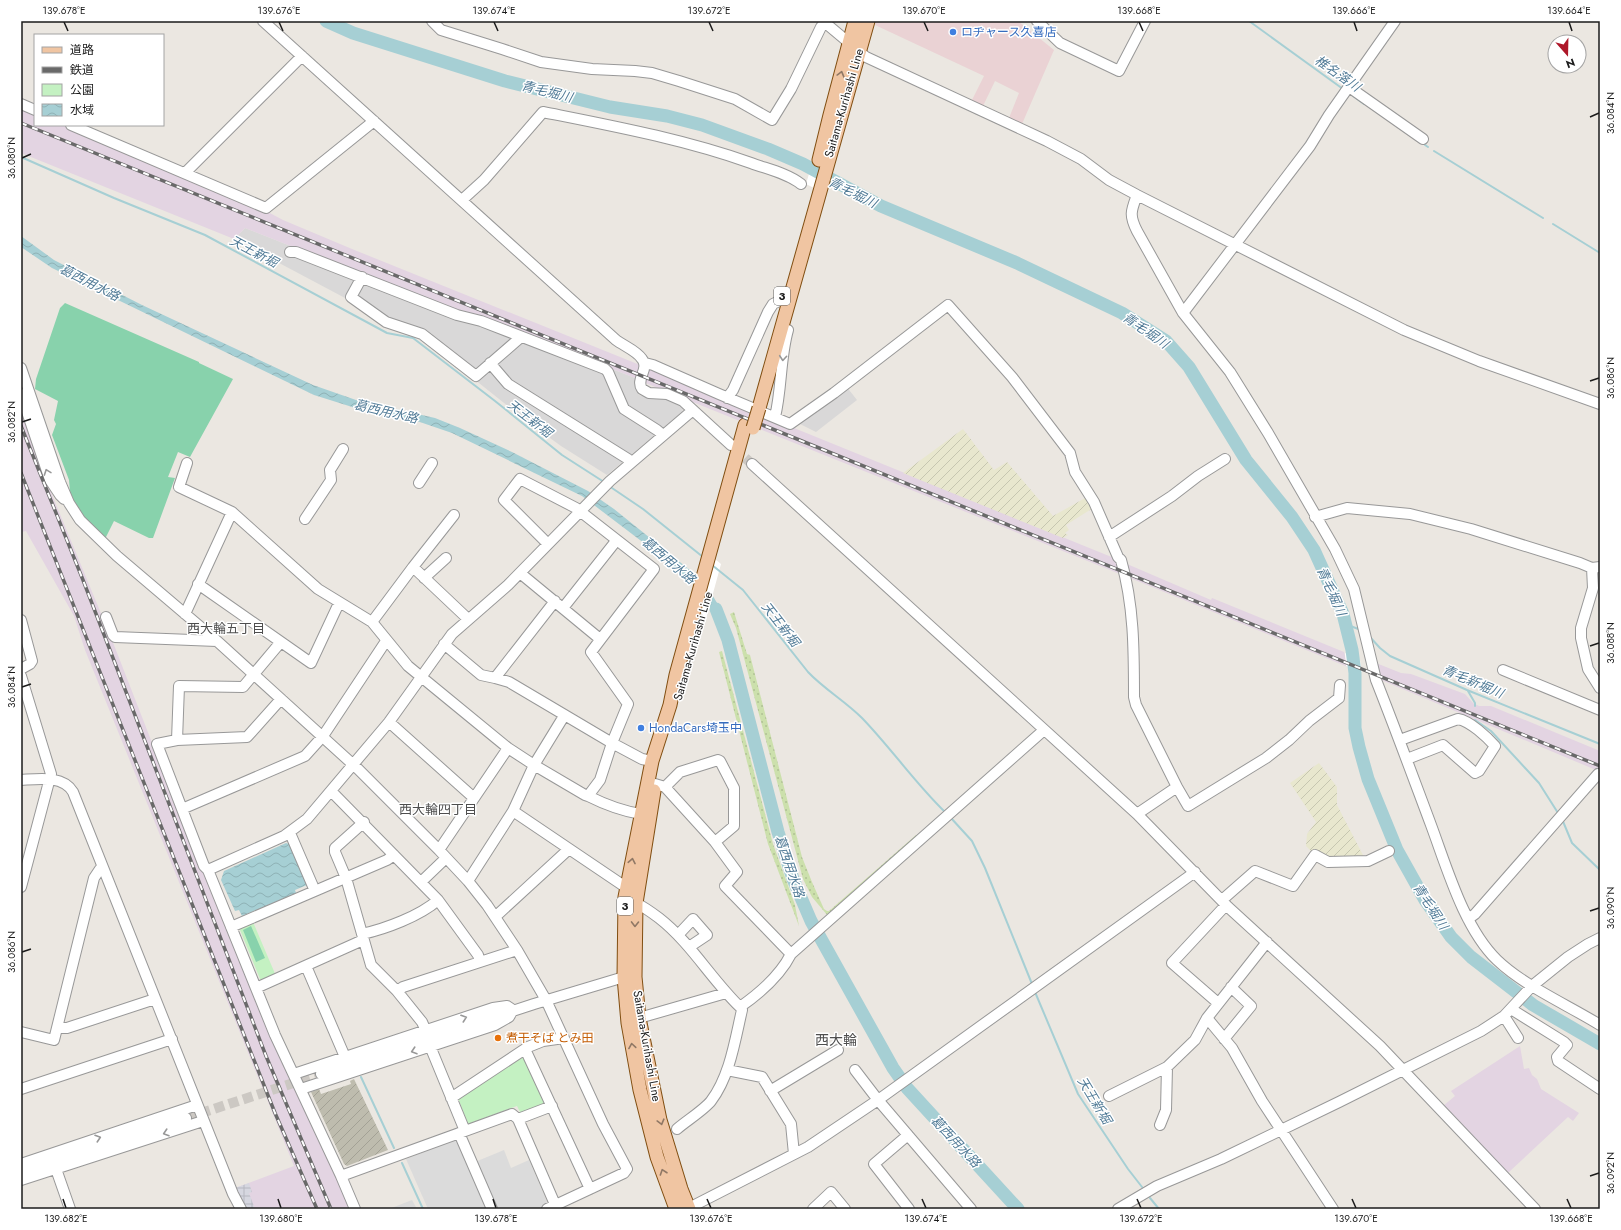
<svg xmlns="http://www.w3.org/2000/svg" width="1621" height="1230" font-family="Jost,'Noto Sans JP',sans-serif">
<style>
.residential{fill:#d9d8d8}
.commercial{fill:#ead2d4}
.industrial{fill:#e3d4e2}
.construction{fill:url(#construction-furrows)}
.farmland{fill:url(#farmland-furrows)}
.grass{fill:url(#grass-dots)}
.park{fill:#c4f1c2}
.pitch{fill:#88d2ac}
.parking{fill:#dbdbdb}
.plaza{fill:url(#plaza-grid)}
.water{fill:url(#water-waves)}
.pier{fill:#fff}
.lines{fill:none;stroke-linecap:round;stroke-linejoin:round}
.stream{stroke:#a6cfd4;stroke-width:2}
.river{stroke:#a6cfd4;stroke-width:13}
.minor-tunnel{stroke:#ccc8c3;stroke-width:10;stroke-dasharray:10 5;stroke-linecap:butt}
.minor-casing{stroke:#989898;stroke-width:12}
.major-casing{stroke:#804e11;stroke-width:15}
.minor{stroke:#fff;stroke-width:10}
.major{stroke:#f0c5a2;stroke-width:13}
.rail-casing{stroke:#696969;stroke-width:3.5}
.rail{stroke:#fff;stroke-width:2;stroke-dasharray:6;stroke-linecap:butt}
.major-bridge-casing{stroke:#804e11;stroke-width:15;stroke-linecap:butt}
.major-bridge{stroke:#f0c5a2;stroke-width:13}
.oneway{stroke:#907865}
.oneway2{stroke:#989898}
.ticks{fill:none;stroke:#1b1b1b;stroke-width:1.5}
.shop-dot{fill:#3f7fe0;stroke:#fff;stroke-width:1.5}
.food-dot{fill:#e8710a;stroke:#fff;stroke-width:1.5}
.labels{text-anchor:middle;stroke-width:3;stroke-linejoin:round;paint-order:stroke}
.shield{fill:#fff;stroke:#5f5f5f;stroke-width:1}
.shield-label{font-size:11px;font-weight:bold;fill:#1b1b1b}
.shop-label{font-size:12px;fill:#366cbe;stroke:#fff;text-anchor:start}
.street-label{font-size:12px;fill:#1b1b1b;stroke:#fff}
.food-label{font-size:12px;fill:#c56008;stroke:#fff;text-anchor:start}
.water-label{font-size:13px;font-style:italic;fill:#517b97;stroke:#fff}
.neighbourhood-label{font-size:13px;fill:#4e4e4e;stroke:#fff}
.quarter-label{font-size:14px;fill:#4e4e4e;stroke:#fff}
.neatline{fill:none;stroke:#1b1b1b;stroke-width:1.5}
.ticks-label{font-size:10px;text-anchor:middle;fill:#1b1b1b}
</style>
<defs>
<pattern id="construction-furrows" width="10" height="10" patternUnits="userSpaceOnUse"><rect width="10" height="10" fill="#bebcae"/><path d="M-1 1l2-2M0 10L10 0M9 11l2-2" fill="none" stroke="#a3a195"/></pattern>
<pattern id="farmland-furrows" width="10" height="10" patternUnits="userSpaceOnUse"><rect width="10" height="10" fill="#e8e7ce"/><path d="M-1 1l2-2M0 10L10 0M9 11l2-2" fill="none" stroke="#c6c6b0"/></pattern>
<pattern id="grass-dots" width="8" height="8" patternUnits="userSpaceOnUse"><rect width="8" height="8" fill="#cce0ac"/><path d="M2 2h.1M6 6h.1" fill="none" stroke="#afc093" stroke-width="1.8" stroke-linecap="round"/></pattern>
<pattern id="plaza-grid" width="8" height="8" patternUnits="userSpaceOnUse"><rect width="8" height="8" fill="#d6d7e0"/><path d="M0 4h8M4 0v8" fill="none" stroke="#b7b8c0"/></pattern>
<pattern id="water-waves" width="16" height="10" patternUnits="userSpaceOnUse"><rect width="16" height="10" fill="#a6cfd4"/><path d="M0 5q4-4 8 0t8 0" fill="none" stroke="#8eb1b5"/></pattern>
</defs>
<rect width="100%" height="100%" fill="#ebe7e1"/>
<path class="residential" d="M245,228L458,312L477,316L635,378V388L639,395L649,398H663L684,407L682,412L607,475L561,446L528,422L420,336L388,326L345,298L234,239Z
M846,386L857,400L816,432L796,422Z"/>
<path class="commercial" d="M876,21H1018L1054,50L1022,124L1009,118L1019,93L995,81L983,106L972,100L984,76L875,25Z"/>
<path class="industrial" d="M21,108L35,114V125H63L266,211L283,220L352,249L640,365L638,377L635,378L477,316L458,312L245,228L234,239L21,153Z
M649,369L1114,558L1120,574L643,382L647,370Z
M21,408L48,485L114,645L200,866L277,1051L351,1209H246L235,1188L294,1166L85,650L74,616L26,531L21,532Z
M1127,564L1211,600L1212,598L1344,652L1348,667L1130,578Z
M1376,663L1401,673L1411,674L1465,694L1473,703L1479,706H1491L1600,751V765L1599,768L1596,770L1381,680Z
M1520,1046L1524,1069L1529,1068L1532,1075L1537,1079L1541,1089L1579,1113L1573,1121L1568,1117L1509,1172H1505L1443,1106L1455,1096L1451,1091Z"/>
<path class="construction" d="M354,1079L388,1150L347,1166L344,1164L311,1092L319,1089L321,1094L351,1084L350,1081Z"/>
<path class="farmland" d="M963,429L994,470L1007,462L1053,516L1087,497L1093,508L1066,525L1069,530L1065,533L1068,535L1063,538L903,473Z
M1319,763L1337,787V805L1365,859H1329L1313,853L1306,846L1307,834L1316,822L1290,783Z"/>
<path class="grass" d="M734,612L747,654L750,655L802,857L812,882L824,909L827,911H829L916,835L918,837L828,916L812,897L803,879L736,628L730,614Z
M722,651L773,844L795,905L799,926L768,844L719,652Z"/>
<path class="park" d="M253,922L276,976L264,981L260,979L240,930L241,927Z
M524,1056L546,1101L544,1106L524,1114L520,1112L517,1106L468,1124L458,1098Z"/>
<path class="pitch" d="M65,303L199,362V363L233,379L190,457L178,452L168,477L175,478L153,538H149L114,521L105,539L78,510L70,492L69,480L52,435L56,424L54,420L58,401L35,389L36,379L60,308Z
M251,926L265,958L256,962L243,930Z"/>
<path class="parking" d="M454,1140L459,1142L490,1209H428L406,1159Z
M504,1150L511,1168L529,1160L548,1204L538,1209H496L475,1162Z
M412,1200L417,1209H389Z"/>
<path class="plaza" d="M249,1183L252,1192L249,1193L255,1209H246L235,1188Z"/>
<path class="water" d="M21,236L54,260L79,273L142,305L313,385L356,400L435,418L460,428L512,452L588,491L614,509L696,575C710,589 720,606 727,624L719,626L708,602L693,583L661,556L582,496L452,433L414,420L365,411L314,395L52,268L21,247Z
M286,843L289,844L307,885L295,890L296,893L242,916L239,910L235,911L221,880L224,871Z"/>
<path class="pier" d="M816,150L834,159L824,193L806,184Z
M704,550L721,564L706,619L691,599Z
M1345,653L1360,660L1362,672L1346,666Z"/>
<g class="lines">
<path class="stream" d="M1249,21L1343,89
M1348,92L1364,104
M1425,145L1428,147
M1434,151L1543,218
M21,157L114,198L205,235L387,333L413,338L495,401L562,455L604,482
M1553,224L1600,253
M609,486L643,509L703,557
M712,565L743,590L808,672C824,689 845,701 862,718C891,748 915,783 945,812
M1345,624L1361,630
M1369,636L1380,648L1390,656L1467,690L1600,744
M1468,691L1475,703V706
M1475,720L1491,731L1539,783L1558,813
M951,818L972,841L985,868L1032,984
M1562,819L1572,843L1600,870
M1035,992L1078,1094L1128,1169L1142,1187
M361,1077L394,1148
M402,1163L423,1209
M1150,1198L1159,1209"/>
<path class="river" d="M326,21L353,33L505,81L610,107L667,116L702,125L768,149L803,164L881,206L1017,263L1122,313L1166,341L1189,367L1246,460L1292,517L1314,550L1343,614L1352,650L1355,673V728L1359,747L1368,779L1397,850L1425,900L1451,937L1471,957L1533,1005L1600,1044
M716,609L728,640L778,832L793,879L811,921L893,1068L907,1088L1018,1209"/>
<path class="minor-tunnel" d="M734,448L752,464
M186,1118L321,1074"/>
<defs>
<path id="minor" d="M263,21L616,340C624,346 637,351 642,359C650,369 635,379 642,389L649,393L667,394L683,401L731,445
M432,21L441,30L502,49L541,62L592,69L635,71L652,73L679,81L735,99L772,120L791,89L821,27L825,23
M823,21L866,57L1047,141L1081,159L1109,180L1137,195L1404,330L1479,361L1600,404
M1037,21L1060,43L1119,71L1145,21
M1349,87L1423,139
M21,104L35,110
M71,125L266,208L374,121
M185,173L302,56
M1137,195C1131,211 1129,215 1137,231L1183,313L1230,372L1268,433L1335,549L1354,589L1376,680C1395,728 1413,777 1431,825C1447,868 1464,928 1497,960C1524,986 1568,1005 1600,1025
M462,200L484,180L543,112C613,126 683,139 751,163C767,169 787,173 801,184
M290,252H296L457,315L481,321L605,369L608,372L624,409L657,430L663,435
M362,277L351,297L386,322L422,334L476,376L521,337
M1183,313L1310,146L1329,115L1395,21
M490,363L508,384L628,459L631,462
M645,363L653,365L719,394L790,424L834,393L948,305L1012,377L1070,453L1075,472L1094,502L1118,557L1121,560C1134,605 1134,650 1134,697L1136,705L1177,787L1188,806L1266,758L1289,740L1309,721L1339,698L1340,685
M21,368L60,482L69,503L80,520L117,556L217,641L358,769L439,850L468,881L487,905L517,950L546,1000L603,1124L627,1169L624,1173L547,1209
M21,394L50,480L60,495L64,499
M727,398L733,390L768,312L773,304L781,300
M775,417C782,388 780,358 788,330
M187,463L179,487L232,512L318,589L372,622L408,666L508,748L534,765L585,795L588,796L600,780L612,743L628,704L591,652L654,569L576,508L520,479L504,500L548,544
M752,464L1137,814L1228,907L1380,1046L1535,1209
M419,483L432,463
M1315,517L1347,508L1410,514L1471,529L1580,563L1592,568L1600,567
M305,519L331,480L330,470L343,449
M1109,537L1172,496L1198,476L1225,459
M413,567L454,515
M1592,568L1593,588L1581,628V638L1588,669L1600,688
M520,573L600,639
M424,578L446,558
M198,584L311,663L339,603
M563,608L616,541
M185,614L232,512
M106,617L113,635L115,637L217,641
M21,620L32,661L30,664L21,669
M372,622L413,567L468,619
M444,644L481,675L495,678L509,682L612,743L642,759L652,761
M1503,670L1600,710
M21,676L51,774L21,887
M495,678L555,601
M389,722L474,798
M177,740L179,686L243,687L280,643
M1400,740L1458,719C1470,721 1487,737 1495,746L1479,771L1475,773L1443,745L1407,759
M21,780C38,779 63,775 73,792L233,1194L241,1209
M655,784L665,787L715,842L737,872L725,886L791,954
M665,787L680,772L718,760L720,761L734,788V826L715,842
M332,792L438,900L478,955L480,962
M588,796C606,805 621,811 641,814
M182,809L305,756L323,736L386,641
M513,811L627,888
M1137,814L1177,787
M364,822L335,848V852L346,878L371,965L397,991L422,1022L426,1031
M290,833L315,891
M439,850L508,748
M208,870L204,866L157,744L177,740L247,737L281,699
M468,881L513,811L534,765L564,716
M421,882L446,858
M1222,900L1255,871L1293,886L1315,855L1328,862L1368,861L1389,851
M636,903C644,907 651,912 659,918C691,943 711,979 740,1007C760,993 780,976 791,954L1044,730
M495,917L569,849
M1468,919L1475,914L1598,774L1600,775
M231,927L387,860L394,855
M362,934C385,929 420,916 438,900
M678,935L693,919L707,935L689,947
M1267,942L1207,1018L1232,1048L1262,1101L1333,1209
M306,966L345,1057
M256,988L363,940
M397,991L403,987L517,950
M1218,1003L1172,963L1226,905
M1511,1009L1564,1042L1567,1045L1557,1057L1558,1061L1600,1089
M1504,1016L1518,1038
M639,1018L726,993
M57,1028H67L155,999
M21,1032L54,1040L94,878L100,869L103,868
M1224,1039L1251,1006L1231,987
M430,1046L465,1131
M525,1049L590,1189
M727,1070L762,1077L791,1124L794,1154
M855,1070L878,1100L971,1209
M294,1074L493,1008L507,1006L513,1010L509,1017L495,1025L301,1089
M321,1074L534,1004L624,977H631
M21,1089L172,1039
M770,1091L838,1050
M1109,1096L1167,1067L1195,1040L1207,1018
M451,1098L528,1047L543,1041L564,1038
M518,1119L552,1106
M1160,1125L1166,1110L1167,1067
M677,1129C686,1121 704,1110 711,1101C730,1076 735,1040 742,1010L741,1006
M459,1133L492,1209
M908,1135L874,1164L909,1209
M21,1164L197,1105
M56,1169L70,1209
M21,1172L186,1118
M341,1176L355,1209
M21,1180L203,1121
M557,1209L518,1119L512,1114L341,1176L275,1035L208,870L284,836L307,819L389,722L452,634L508,585L610,481L693,410
M687,1209L808,1147L878,1100L1195,872
M813,1209L831,1192L845,1209
M1118,1209L1157,1186L1221,1159L1339,1102L1481,1031L1504,1016L1532,986L1568,957L1588,944L1600,938"/>
<path id="major" d="M819,160L830,115L855,21
M759,408L868,21
M654,791L636,903L635,977L639,1018L660,1120L681,1189L689,1209
M676,1209L657,1157L640,1090L628,1023L624,977L625,897L652,761L670,705L676,675L745,425"/>
</defs>
<use href="#minor" class="minor-casing"/>
<use href="#major" class="major-casing"/>
<use href="#minor" class="minor"/>
<use href="#major" class="major"/>
<defs>
<path id="rail" d="M21,123L1600,766
M21,426L83,580L266,1056L331,1209
M21,473L275,1113L317,1209"/>
</defs>
<use href="#rail" class="rail-casing"/>
<use href="#rail" class="rail"/>
<defs>
<path id="major-bridge" d="M753,428L759,408"/>
</defs>
<use href="#major-bridge" class="major-bridge-casing"/>
<use href="#major-bridge" class="major-bridge"/>
</g>
<defs><path id="oneway-chevron" d="M-2-3.5L2.5 0L-2 3.5" fill="none" stroke-width="1.6" stroke-linecap="round" stroke-linejoin="round"/></defs>
<g class="oneway">
<use href="#oneway-chevron" transform="translate(841 74) rotate(-75)"/>
<use href="#oneway-chevron" transform="translate(632 861) rotate(-79)"/>
<use href="#oneway-chevron" transform="translate(635 924) rotate(91)"/>
<use href="#oneway-chevron" transform="translate(632 1046) rotate(-99)"/>
<use href="#oneway-chevron" transform="translate(661 1122) rotate(75)"/>
<use href="#oneway-chevron" transform="translate(663 1172) rotate(-109)"/>
</g>
<g class="oneway2">
<use href="#oneway-chevron" transform="translate(783 358) rotate(95)"/>
<use href="#oneway-chevron" transform="translate(47 472) rotate(-110)"/>
<use href="#oneway-chevron" transform="translate(464 1018) rotate(-19)"/>
<use href="#oneway-chevron" transform="translate(414 1051) rotate(162)"/>
<use href="#oneway-chevron" transform="translate(166 1133) rotate(162)"/>
<use href="#oneway-chevron" transform="translate(98 1138) rotate(-18)"/>
</g>
<path class="ticks" d="M64,22L68,31M279,22L283,31M494,22L498,31M709,22L713,31M924,22L928,31M1139,22L1143,31M1354,22L1357,31M1569,22L1572,31M1590,117L1599,113M22,158L31,154M1590,381L1599,378M22,422L31,419M1590,646L1599,643M22,687L31,684M1590,911L1599,908M22,952L31,949M1590,1176L1599,1173M63,1199L66,1208M278,1199L281,1208M493,1199L496,1208M707,1199L711,1208M922,1199L926,1208M1137,1199L1141,1208M1352,1199L1356,1208M1567,1199L1571,1208"/>
<g class="shop-dot">
<circle cx="953" cy="32" r="4"/>
<circle cx="641" cy="728" r="4"/>
</g>
<circle class="food-dot" cx="498" cy="1038" r="4"/>
<g class="labels">
<g class="shield">
<rect x="774" y="287" width="16" height="18" rx="3"/>
<rect x="617" y="897" width="16" height="18" rx="3"/>
</g>
<g class="shield-label">
<text x="782" y="300">3</text>
<text x="625" y="910">3</text>
</g>
<g class="shop-label">
<text x="961" y="36">ロヂャース久喜店</text>
<text x="649" y="732">HondaCars埼玉中</text>
</g>
<g class="street-label">
<text transform="translate(844 103) rotate(-74)" y="4">Saitama-Kurihashi Line</text>
<text transform="translate(693 646) rotate(-74)" y="4">Saitama-Kurihashi Line</text>
<text transform="translate(647 1046) rotate(80)" y="4">Saitama-Kurihashi Line</text>
</g>
<g class="food-label">
<text x="506" y="1042">煮干そば とみ田</text>
</g>
<g class="water-label">
<text transform="translate(1338 73) rotate(35)" y="5">椎名落川</text>
<text transform="translate(547 91) rotate(14)" y="5">青毛堀川</text>
<text transform="translate(853 192) rotate(27)" y="5">青毛堀川</text>
<text transform="translate(254 251) rotate(28)" y="5">天王新堀</text>
<text transform="translate(90 282) rotate(27)" y="5">葛西用水路</text>
<text transform="translate(1146 330) rotate(35)" y="5">青毛堀川</text>
<text transform="translate(386 411) rotate(13)" y="5">葛西用水路</text>
<text transform="translate(530 418) rotate(38)" y="5">天王新堀</text>
<text transform="translate(669 560) rotate(40)" y="5">葛西用水路</text>
<text transform="translate(1332 591) rotate(66)" y="5">青毛堀川</text>
<text transform="translate(781 624) rotate(52)" y="5">天王新堀</text>
<text transform="translate(1473 681) rotate(23)" y="5">青毛新堀川</text>
<text transform="translate(790 866) rotate(71)" y="5">葛西用水路</text>
<text transform="translate(1431 906) rotate(57)" y="5">青毛堀川</text>
<text transform="translate(1095 1100) rotate(59)" y="5">天王新堀</text>
<text transform="translate(956 1141) rotate(47)" y="5">葛西用水路</text>
</g>
<g class="neighbourhood-label">
<text x="226" y="633">西大輪五丁目</text>
<text x="438" y="814">西大輪四丁目</text>
</g>
<g class="quarter-label">
<text x="836" y="1045">西大輪</text>
</g>
</g>
<rect width="1621" height="1230" fill="none" stroke="#ffffff" stroke-width="44"/>
<rect x="34" y="34" width="130" height="92" fill="#ffffff" stroke="#a4a4a4"/>
<rect x="42" y="47" width="20" height="6" fill="#f0c5a2" stroke="#a4a4a4"/>
<text x="70" y="54" font-size="12" fill="#1b1b1b">道路</text>
<rect x="42" y="67" width="20" height="6" fill="#696969" stroke="#a4a4a4"/>
<text x="70" y="74" font-size="12" fill="#1b1b1b">鉄道</text>
<rect x="42" y="84" width="20" height="12" fill="#c4f1c2" stroke="#a4a4a4"/>
<text x="70" y="94" font-size="12" fill="#1b1b1b">公園</text>
<rect x="42" y="104" width="20" height="12" fill="url(#water-waves)" stroke="#a4a4a4"/>
<text x="70" y="114" font-size="12" fill="#1b1b1b">水域</text>
<g transform="translate(1567 54) rotate(160)"><circle r="19" fill="#ffffff" stroke="#a4a4a4"/>
<path d="M0-3L7 15L0 10L-7 15Z" fill="#ae1729"/>
<text y="-6" font-size="11" font-weight="bold" text-anchor="middle" fill="#1b1b1b">N</text>
</g>
<rect x="22" y="22" width="1577" height="1186" class="neatline"/>
<g class="ticks-label">
<text x="64" y="14">139.678°E</text>
<text x="279" y="14">139.676°E</text>
<text x="494" y="14">139.674°E</text>
<text x="709" y="14">139.672°E</text>
<text x="924" y="14">139.670°E</text>
<text x="1139" y="14">139.668°E</text>
<text x="1354" y="14">139.666°E</text>
<text x="1569" y="14">139.664°E</text>
<text transform="translate(1610 113) rotate(-90)" y="4">36.084°N</text>
<text transform="translate(11 158) rotate(-90)" y="4">36.080°N</text>
<text transform="translate(1610 378) rotate(-90)" y="4">36.086°N</text>
<text transform="translate(11 422) rotate(-90)" y="4">36.082°N</text>
<text transform="translate(1610 643) rotate(-90)" y="4">36.088°N</text>
<text transform="translate(11 687) rotate(-90)" y="4">36.084°N</text>
<text transform="translate(1610 908) rotate(-90)" y="4">36.090°N</text>
<text transform="translate(11 952) rotate(-90)" y="4">36.086°N</text>
<text transform="translate(1610 1173) rotate(-90)" y="4">36.092°N</text>
<text x="66" y="1222">139.682°E</text>
<text x="281" y="1222">139.680°E</text>
<text x="496" y="1222">139.678°E</text>
<text x="711" y="1222">139.676°E</text>
<text x="926" y="1222">139.674°E</text>
<text x="1141" y="1222">139.672°E</text>
<text x="1356" y="1222">139.670°E</text>
<text x="1571" y="1222">139.668°E</text>
</g>
</svg>
